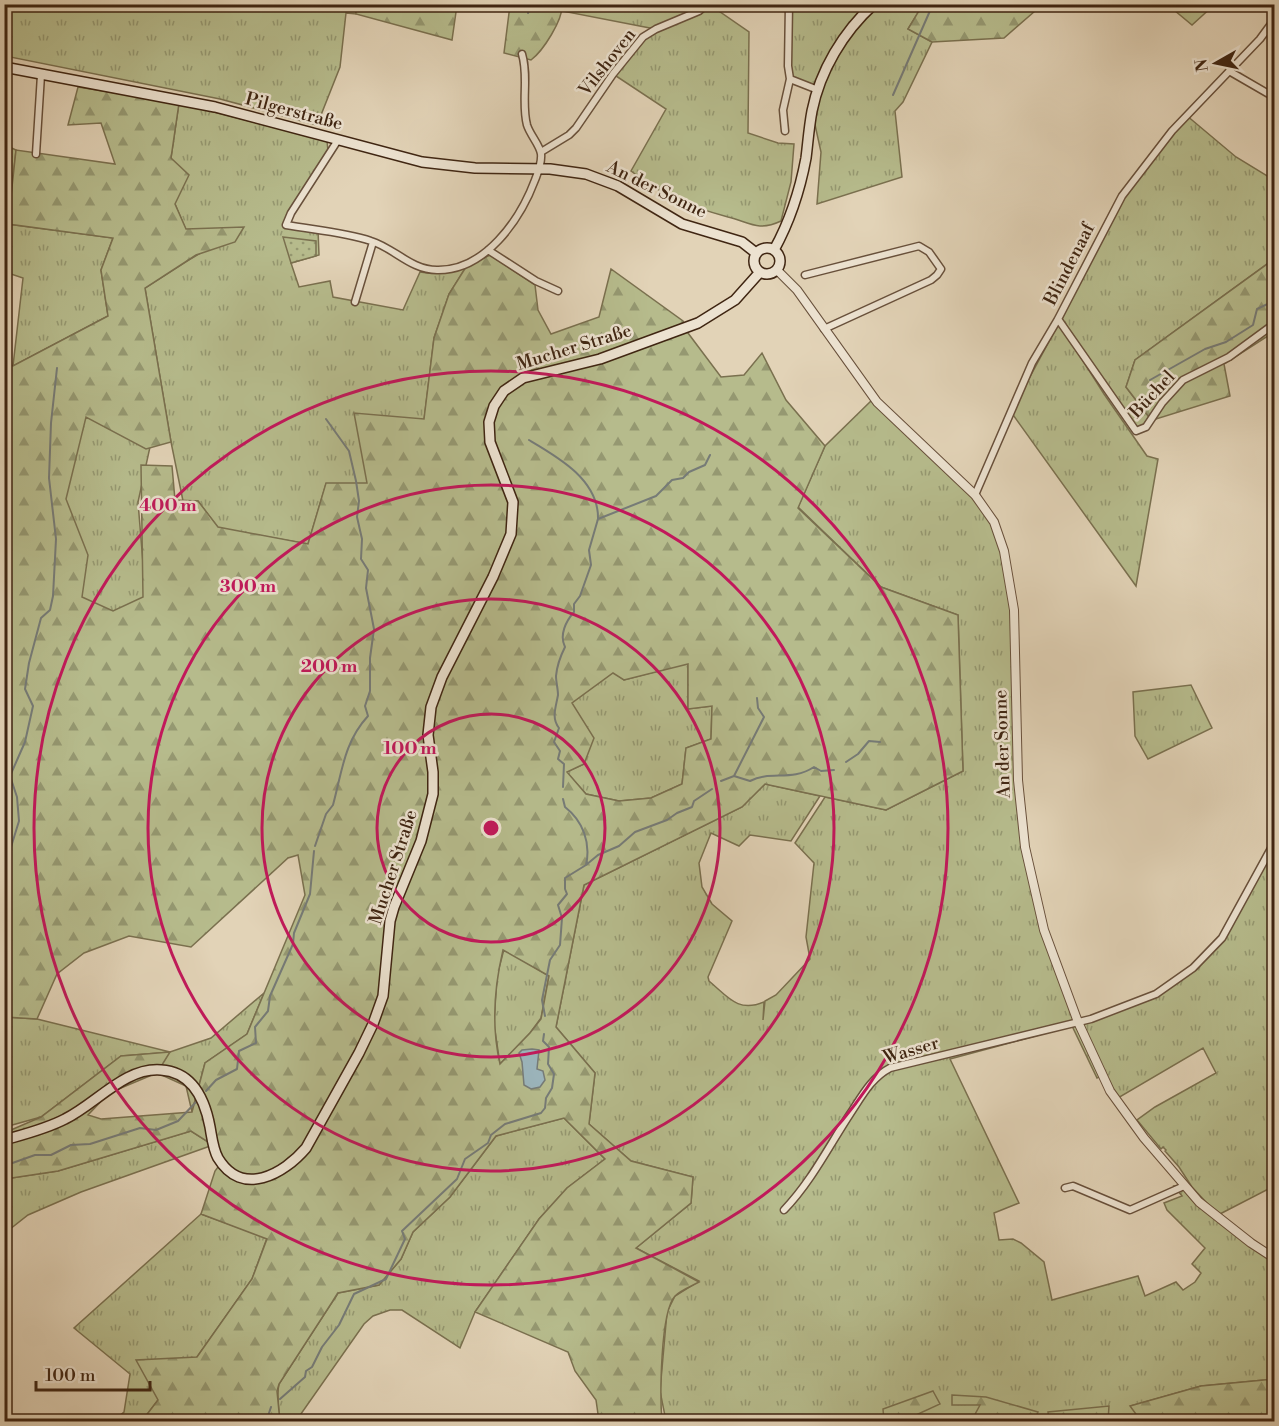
<svg xmlns="http://www.w3.org/2000/svg" width="1279" height="1426" font-family="'Libre Bodoni',serif">
<style>
.grass{fill:url(#grass-tufts);stroke:#7a704f;stroke-width:1.5}
.forest{fill:url(#forest-firs);stroke:#7a704f;stroke-width:1.5;fill-rule:evenodd}
.park{fill:url(#park-dots);stroke:#7a704f;stroke-width:1.5}
.water{fill:#9bb4bb;stroke:#767b77;stroke-width:1.5}
.lines{fill:none;stroke-linecap:round;stroke-linejoin:round}
.stream{stroke:#767b77;stroke-width:2}
.minor-casing{stroke:#68503b;stroke-width:9}
.tertiary-casing{stroke:#68503b;stroke-width:10}
.secondary-casing{stroke:#3f2512;stroke-width:12}
.minor{stroke:#ece2d0;stroke-width:6}
.tertiary{stroke:#ece2d0;stroke-width:8}
.secondary{stroke:#ece2d0;stroke-width:9}
.ring{fill:none;stroke:#c2185b;stroke-width:3}
.labels{text-anchor:middle;stroke-width:5;stroke-linejoin:round;paint-order:stroke}
.street-label{font-size:18px;fill:#3f2512;stroke:#ece2d0}
.centre{fill:#c2185b;stroke:#ece2d0;stroke-width:3}
.ring-label{font-size:18px;text-anchor:middle;font-weight:bold;fill:#c2185b;stroke:#ece2d0;stroke-width:5;stroke-linejoin:round;paint-order:stroke}
</style>
<defs>
<pattern id="grass-tufts" width="24" height="20" patternUnits="userSpaceOnUse" patternTransform="scale(1.5)"><rect width="24" height="20" fill="#b6bb8c"/><path d="M3 7l-1-3M5 7V3M7 7l1-3M15 17l-1-3M17 17v-4M19 17l1-3" fill="none" stroke="#959871"/></pattern>
<pattern id="forest-firs" width="22" height="20" patternUnits="userSpaceOnUse" patternTransform="scale(1.5)"><rect width="22" height="20" fill="#b6bb8c"/><path d="M5 1l3.5 6h-7zM16 11l3.5 6h-7z" fill="#959871"/></pattern>
<pattern id="park-dots" width="8" height="8" patternUnits="userSpaceOnUse" patternTransform="scale(1.5)"><rect width="8" height="8" fill="#b6bb8c"/><path d="M2 2h.1M6 6h.1" fill="none" stroke="#959871" stroke-width="1.8" stroke-linecap="round"/></pattern>
</defs>
<rect width="100%" height="100%" fill="#e2d3b7"/>
<filter id="stains"><feTurbulence type="fractalNoise" baseFrequency=".00333" numOctaves="4"/><feColorMatrix values="0 0 0 0 .2 0 0 0 0 .09 0 0 0 0 .02 0 0 0 .5 -.17"/></filter>
<radialGradient id="worn" r=".72"><stop offset=".6" stop-color="#630" stop-opacity="0"/><stop offset="1" stop-color="#630" stop-opacity=".3"/></radialGradient>
<path class="grass" d="M356,4V14L346,13L340,67L317,125L220,99L5,56L4,5Z
M562,5H710L749,32L748,133L778,143L794,144L791,182L781,221C758,232 749,222 728,217C688,206 664,197 631,171L666,109L613,74L633,48L655,29L562,11Z
M789,5H923L908,29L932,42L903,102L895,111L902,177L817,204L821,152L812,111L818,90L790,79Z
M1168,5H1214L1192,25Z
M179,103L327,141L328,151L286,225L318,230L319,255L291,263L299,287L330,281L333,297L403,310L420,272C437,275 449,273 466,267L449,294L434,338L424,420L368,484H326L308,544L218,528L198,501H183L171,442L145,288L187,261L243,228L186,230L175,204L171,158Z
M1186,115L1236,157L1274,180V259L1135,360L1126,387L1149,417L1142,427H1135L1062,319L1117,205Z
M5,145L16,150L8,224L113,238L101,270L108,316L13,366L23,278L5,272Z
M1059,323L1104,394L1147,456L1158,459L1136,586L1011,412Z
M873,399L975,494L990,513L1004,551L1014,610C1019,689 1012,769 1025,847C1036,910 1056,962 1078,1022L1091,1019L1156,994L1204,958L1230,927L1274,843V1186L1218,1215L1192,1187L1179,1167L1165,1151L1166,1150L1163,1147L1161,1149L1137,1120L1155,1107L1216,1073L1203,1048L1118,1098L1106,1074L1097,1078L1072,1026L950,1059L1019,1203L994,1213L999,1240L1013,1239L1021,1243L1044,1262L1052,1300L1138,1276L1145,1296L1176,1282L1183,1290L1195,1282L1201,1273L1192,1264L1205,1248L1167,1210L1164,1203L1182,1196L1174,1186H1184C1210,1215 1242,1237 1274,1258V1379L1201,1386L1131,1406L1141,1421H666L660,1391L667,1312L675,1296L699,1281L636,1248L691,1203L693,1177L631,1161L589,1124L595,1073L556,1027L584,885L742,807L765,784L820,796L791,841L750,835L739,846L711,833L699,863L702,887L712,904L732,921L708,977L709,981C728,997 738,1013 764,1002L763,1020L765,1001L776,995L810,959L806,937L814,863L795,843L825,797L886,810L963,771L958,615L881,587L798,507L825,446Z
M84,413L150,447L138,502L147,612L79,619L56,515Z
M688,663V709L712,706L711,739L686,748L682,784L651,798L619,801L586,794L566,772L584,764L571,703L613,672L624,680Z
M1191,685L1212,728L1148,759L1135,736L1133,692Z
M504,949L549,976L541,1018L530,1033L500,1064L494,1024L497,976Z
M264,993L247,1034L205,1063L192,1112L186,1086L157,1073L169,1052L121,1056L41,1117L5,1127V1017L37,1019L170,1052L211,1038Z
M564,1118L605,1159L567,1188L539,1219L475,1312L460,1348L402,1310H390L373,1316L364,1324L296,1421H279C280,1409 276,1396 279,1384L338,1293L379,1285L401,1259L413,1232L450,1197L496,1136Z
M191,1131L213,1145L81,1192L28,1215L5,1233V1179L58,1171Z
M201,1214L267,1238L252,1279L197,1357L158,1400L142,1421H113L124,1412L130,1374L74,1328Z"/>
<path class="forest" d="M923,4H1042V5L1004,38L932,42L908,29Z
M356,5H457L452,40L356,14Z
M510,5H562C563,20 543,51 531,60L504,53Z
M78,87L179,103L171,158L189,175L175,204L186,229L244,227L235,242L196,255L145,288L171,442L146,449L86,417L66,499L88,555L82,597L113,611L143,597L141,465L172,466L175,500L198,501L218,527L308,544L326,483H367L354,413L424,419L434,338L449,294L466,267L490,255L535,285L538,310L551,334L599,317L611,269L683,321L688,333L721,377L744,375L762,353L786,400L825,446L798,508L881,587L958,615L963,771L886,810L765,784L742,807L584,885L556,1027L595,1073L589,1124L631,1161L693,1177L691,1203L636,1248L699,1282C692,1286 681,1290 675,1296C660,1312 660,1398 662,1421H599L596,1400L575,1371L568,1352L475,1312L539,1219L567,1188L605,1159L564,1118L496,1136L450,1197L413,1232L401,1259L379,1285L338,1293L279,1384L277,1391L280,1422L142,1421L158,1400L136,1360L197,1357L252,1279L267,1239L201,1214L215,1171L221,1163L213,1145L191,1131L58,1171L5,1179L4,1133L41,1117L121,1056L170,1052L157,1073L109,1093L88,1115L101,1119L192,1112L205,1063L247,1034L305,895L298,855L288,858L191,947L129,936L84,953L57,974L37,1019L5,1017V363L13,366L108,316L101,270L113,238L8,224L16,150L115,164L101,123L68,125ZM688,664V709L712,706L711,739L686,748L682,784L651,798L619,801L586,794L567,772L584,764L594,738L572,703L613,673L624,680ZM503,950L549,976L541,1019L530,1033L500,1064C491,1025 494,988 503,950Z
M1274,259V332L1224,364L1230,396L1156,419L1149,417L1126,387L1135,360Z
M1274,1379V1421H1141L1130,1406L1201,1386Z
M933,1391L940,1404L903,1421H884L883,1409Z
M952,1395L986,1397L1038,1412L1034,1421C1013,1422 994,1418 973,1418L980,1405H952Z
M1109,1406L1108,1421H1049L1048,1412Z"/>
<path class="park" d="M283,237L316,241V256L291,263Z"/>
<path class="water" d="M532,1049L539,1050L537,1069L543,1071L545,1080L540,1087L531,1089L524,1085L522,1062L519,1053L522,1050Z"/>
<g class="lines">
<path class="stream" d="M528,13L532,4
M893,95L933,4
M1150,380L1205,349L1226,342L1253,325L1257,309L1274,301
M529,440C558,457 599,480 598,519
M846,762L858,754L869,741L880,742
M734,776L750,781C771,770 791,782 814,767L821,771L834,770
M721,781L734,776L764,717L758,708L757,698
M563,787L564,764L558,759L560,751L554,742L559,728C551,718 556,707 558,695C558,689 556,682 556,676C557,665 560,657 565,647C559,635 566,621 574,612V604L580,596L591,565L589,550L598,519L656,496L672,480L683,478L689,472L705,465L710,455
M315,846L326,814L333,805C342,772 344,742 368,716L365,706L370,691V658L374,629L366,588L368,570L361,559L362,539L357,517L359,501L356,481L349,451L326,419
M586,865L598,855L619,846L635,832L667,820L677,813L692,807L694,801L712,789
M4,879L11,869V847L19,821L17,797L10,776L25,742L33,706L25,689L29,663L41,618L50,610L53,596L56,539L49,478L51,423L57,368
M545,1016L542,1000L550,960L560,945L562,918L558,905L567,894L565,889V878L586,865C591,843 583,821 565,807L563,799
M206,1091L216,1080L237,1069L239,1051L256,1043L255,1027L268,1011L270,996L293,944L294,933L310,894L314,851
M4,1166L35,1155H51L71,1145L90,1144L140,1128L156,1130L178,1121L196,1102
M280,1399L305,1377L306,1371L312,1367L322,1347L339,1325L354,1294L386,1279L405,1239L402,1231L457,1179L465,1159L488,1143L491,1135L505,1124L541,1113L545,1108L546,1098L552,1088L554,1074L548,1064L549,1047L543,1041L544,1034
M266,1422L271,1407"/>
<defs>
<path id="minor" d="M789,4L788,66L790,79L818,90
M1229,71L1274,97
M785,131L783,110L790,79
M338,140L291,213L286,225C314,230 344,232 371,241C394,248 411,270 437,270C485,271 520,220 535,180C538,172 542,163 541,154C540,145 530,135 527,125C521,102 529,77 522,54
M541,152L569,135L576,128L613,74L643,37L656,29L699,11L707,4
M36,154L41,75
M488,250L536,281L558,291
M805,275L919,246L929,252L941,269L937,275L931,280L824,329
M355,302L373,242
M1058,319L1136,431L1146,427L1162,403L1183,380L1229,357L1274,324
M975,495L1032,363L1058,319L1122,196L1172,131L1260,39L1274,20
M1065,1188L1073,1186L1130,1210L1184,1186
M784,1210C811,1182 829,1146 850,1114C862,1096 871,1078 890,1068L1091,1019L1156,994L1193,968L1222,938L1274,843"/>
<path id="tertiary" d="M777,270L797,290L877,402L975,495L994,522L1004,551L1014,610L1018,780L1025,847L1044,930L1078,1022L1110,1091L1144,1138L1199,1202L1251,1243L1274,1258"/>
<path id="secondary" d="M4,67L215,107L422,162L475,168L550,169L586,174L618,186L682,224L742,242L756,253
M754 261a13 13 0 1 1 26 0a13 13 0 1 1-26 0Z
M774,250C790,221 800,190 806,158C808,142 809,127 812,111C820,71 843,32 874,4
M4,1140C25,1134 46,1129 65,1119C96,1104 125,1067 161,1070C193,1072 205,1100 210,1127C212,1138 213,1149 218,1158C242,1198 284,1174 306,1148L359,1053L373,1024L383,996L390,921L394,907L421,841L433,794V772L428,735L431,707L442,677L493,577L511,534L513,502L490,442L489,422L494,406L504,391L523,378L600,359L698,323L735,300L760,272"/>
</defs>
<use href="#minor" class="minor-casing"/>
<use href="#tertiary" class="tertiary-casing"/>
<use href="#secondary" class="secondary-casing"/>
<use href="#minor" class="minor"/>
<use href="#tertiary" class="tertiary"/>
<use href="#secondary" class="secondary"/>
</g>
<g class="ring">
<circle cx="491" cy="828" r="114"/>
<circle cx="491" cy="828" r="229"/>
<circle cx="491" cy="828" r="343"/>
<circle cx="491" cy="828" r="457"/>
</g>
<g class="labels">
<g class="street-label">
<text transform="translate(607 62) rotate(-52)" y="6">Vilshoven</text>
<text transform="translate(294 111) rotate(15)" y="6">Pilgerstraße</text>
<text transform="translate(657 189) rotate(26)" y="6">An der Sonne</text>
<text transform="translate(1069 264) rotate(-63)" y="6">Blindenaaf</text>
<text transform="translate(574 347) rotate(-17)" y="6">Mucher Straße</text>
<text transform="translate(1152 394) rotate(-47)" y="6">Büchel</text>
<text transform="translate(1002 744) rotate(-92)" y="6">An der Sonne</text>
<text transform="translate(393 867) rotate(-72)" y="6">Mucher Straße</text>
<text transform="translate(911 1050) rotate(-16)" y="6">Wasser</text>
</g>
</g>
<circle cx="491" cy="828" r="9" class="centre"/>
<g class="ring-label">
<text x="168" y="511">400 m</text>
<text x="248" y="592">300 m</text>
<text x="329" y="672">200 m</text>
<text x="410" y="754">100 m</text>
</g>
<rect width="1279" height="1426" fill="none" stroke="#e2d3b7" stroke-width="24"/>
<rect x="6" y="6" width="1267" height="1414" fill="none" stroke="#3f2512" stroke-width="3"/>
<rect x="12" y="12" width="1255" height="1402" fill="none" stroke="#3f2512" stroke-width="1.5"/>
<g transform="translate(1216 63) rotate(261)" stroke="#ece2d0" stroke-width="4.5" paint-order="stroke">
<path d="M0-4.5L10 22L0 15L-10 22Z" fill="#3f2512"/>
<text y="-9" font-size="16" font-weight="bold" text-anchor="middle" fill="#3f2512">N</text>
</g>
<path d="M36 1381v9h114v-9" fill="none" stroke="#3f2512" stroke-width="3"/>
<text x="45" y="1381" font-size="18" fill="#3f2512" stroke="#ece2d0" stroke-width="4.5" paint-order="stroke">100 m</text>
<rect width="100%" height="100%" filter="url(#stains)"/>
<rect width="100%" height="100%" fill="url(#worn)"/>
</svg>
